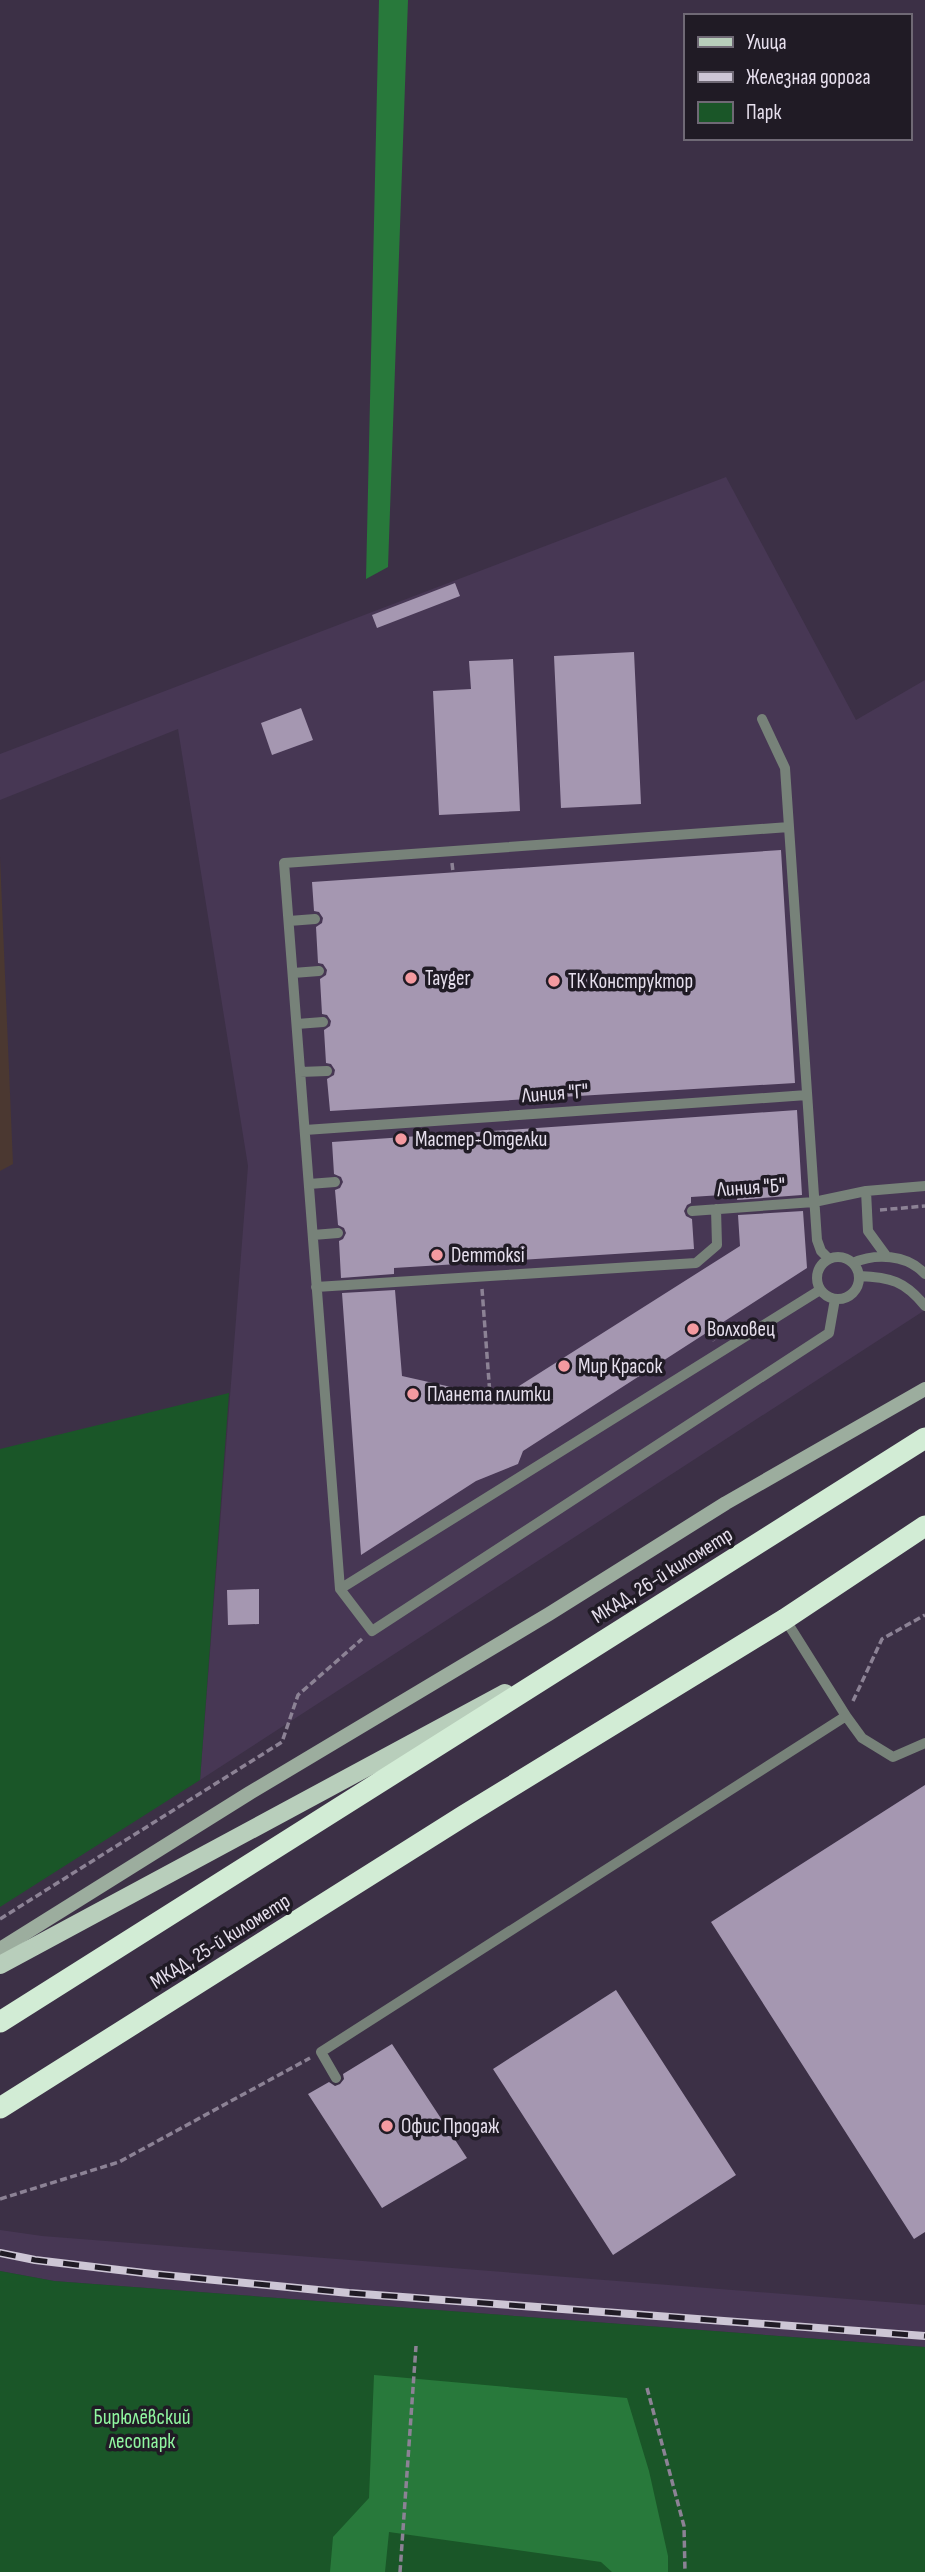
<svg xmlns="http://www.w3.org/2000/svg" width="925" height="2572" font-family="'Sofia Sans Condensed',sans-serif">
<style>
.built{fill:#473754}
.industrial{fill:#4b3831}
.green{fill:#1a5628}
.forest{fill:#28793b}
.building{fill:#a597b1}
.lines{fill:none;stroke-linecap:round;stroke-linejoin:round}
.path{stroke:#8c8295;stroke-width:3.5;stroke-dasharray:7 3.5;stroke-linecap:butt}
.lane{stroke:#778279;stroke-width:10}
.secondary{stroke:#9cad9e;stroke-width:14}
.primary{stroke:#b8cebb;stroke-width:18}
.highway{stroke:#d2ecd5;stroke-width:21}
.rail-casing{stroke:#cdc6d5;stroke-width:8}
.rail{stroke:#201b25;stroke-width:5;stroke-dasharray:16;stroke-linecap:butt}
.poi-dot{fill:#f49aa0;stroke:#201b25;stroke-width:2.5}
.labels{text-anchor:middle;stroke-width:7;stroke-linejoin:round;paint-order:stroke}
.poi-label{font-size:21px;fill:#e6dfed;stroke:#201b25;text-anchor:start}
.street-label{font-size:21px;fill:#e6dfed;stroke:#201b25}
.park-label{font-size:21px;fill:#90f6a0;stroke:#201b25}
</style>
<rect width="100%" height="100%" fill="#3c3046"/>
<path class="built" d="M726,477L856,720L925,680V1310L200,1780L248,1166L178,729L0,800V754Z
M0,2230L42,2236L925,2305V2347L54,2281L0,2271Z"/>
<path class="industrial" d="M0,857L13,1164L0,1171Z"/>
<path class="green" d="M229,1393L200,1780L0,1907V1449Z
M0,2271L54,2281L925,2347V2572H0Z"/>
<path class="forest" d="M379,0H408L388,567L366,579Z
M374,2375L627,2398L649,2471L668,2556V2572H612L601,2562L389,2532L385,2572H330L333,2537L369,2498Z"/>
<path class="building" d="M455,583L460,596L377,628L372,615Z
M634,652L641,804L561,808L554,656Z
M513,659L520,811L439,815L433,691L471,689L469,661Z
M301,708L313,740L272,755L261,723Z
M781,850L795,1083L330,1111L327,1079L334,1075L335,1070L331,1064L326,1063L324,1030L330,1026L331,1021L327,1015L322,1014L320,979L326,975L327,970L323,964L318,963L316,927L322,923L323,918L319,912L314,911L312,882Z
M797,1110L802,1195L737,1200V1194L691,1197V1203L687,1205L684,1211L686,1216L692,1219L694,1249L394,1268V1274L341,1278L339,1241L343,1239L346,1233L344,1228L338,1225L335,1190L340,1188L343,1182L341,1177L334,1174L332,1142Z
M803,1211L807,1268L523,1451L518,1464L476,1481L361,1555L342,1293L395,1290L402,1376L500,1398L740,1246L738,1215Z
M259,1589V1624L228,1625L227,1590Z
M925,1785V2232L914,2239L711,1922Z
M616,1990L736,2175L613,2255L493,2069Z
M392,2044L467,2158L382,2208L308,2094L329,2082L335,2086L340,2084L344,2079L343,2074Z"/>
<g class="lines">
<path class="path" d="M452,863L453,872
M880,1210L925,1206
M482,1289L490,1395
M708,1332L714,1341
M853,1701L882,1639L925,1615
M0,1919L282,1742L298,1695L362,1639
M0,2199L119,2162L310,2058
M647,2388L684,2526L685,2572
M400,2572L416,2346"/>
<path class="lane" d="M762,719L785,768L817,1240L821,1251L829,1259
M789,827L284,863L340,1589L372,1631L829,1333L835,1299
M289,921L315,919
M293,973L319,971
M297,1024L323,1022
M300,1072L327,1071
M305,1130L807,1095
M309,1184L335,1182
M866,1191L868,1231L887,1257
M692,1211L814,1202L866,1191L925,1186
M313,1235L338,1233
M817 1278a21 21 0 1 1 42 0a21 21 0 1 1-42 0Z
M853,1263C875,1253 907,1254 925,1274
M859,1276C890,1277 905,1281 925,1306
M316,1287L696,1263L717,1245L716,1209
M340,1589L820,1290
M846,1716L862,1738L893,1757L925,1743
M336,2078L321,2052L846,1716L785,1619"/>
<path class="secondary" d="M0,1949L248,1794L549,1614L726,1503L925,1389"/>
<path class="primary" d="M0,1965L505,1693"/>
<path class="highway" d="M0,2022L925,1438
M0,2108L465,1815L785,1619L925,1526"/>
<defs>
<path id="rail" d="M0,2253L35,2260L153,2274L349,2293L925,2336"/>
</defs>
<use href="#rail" class="rail-casing"/>
<use href="#rail" class="rail"/>
</g>
<g class="poi-dot">
<circle cx="411" cy="978" r="7"/>
<circle cx="554" cy="981" r="7"/>
<circle cx="401" cy="1139" r="7"/>
<circle cx="437" cy="1255" r="7"/>
<circle cx="693" cy="1329" r="7"/>
<circle cx="564" cy="1366" r="7"/>
<circle cx="413" cy="1394" r="7"/>
<circle cx="387" cy="2126" r="7"/>
</g>
<g class="labels">
<g class="poi-label">
<text x="425" y="985">Tayger</text>
<text x="568" y="988">ТК Конструктор</text>
<text x="415" y="1146">Мастер-Отделки</text>
<text x="451" y="1262">Demmoksi</text>
<text x="707" y="1336">Волховец</text>
<text x="578" y="1373">Мир Красок</text>
<text x="427" y="1401">Планета плитки</text>
<text x="401" y="2133">Офис Продаж</text>
</g>
<g class="street-label">
<text transform="translate(555 1093) rotate(-4)" y="7">Линия "Г"</text>
<text transform="translate(751 1187) rotate(-4)" y="7">Линия "Б"</text>
<text transform="translate(662 1575) rotate(-32)" y="7">МКАД, 26-й километр</text>
<text transform="translate(220 1941) rotate(-32)" y="7">МКАД, 25-й километр</text>
</g>
<g class="park-label">
<text x="142" y="2424">Бирюлёвский<tspan x="142" dy="24">лесопарк</tspan></text>
</g>
</g>
<rect x="684" y="14" width="228" height="126" fill="#201b25" stroke="#6f6975" stroke-width="2"/>
<rect x="698" y="37" width="35" height="10" fill="#b8cebb" stroke="#6f6975" stroke-width="2"/>
<text x="746" y="49" font-size="21" fill="#e6dfed">Улица</text>
<rect x="698" y="72" width="35" height="10" fill="#cdc6d5" stroke="#6f6975" stroke-width="2"/>
<text x="746" y="84" font-size="21" fill="#e6dfed">Железная дорога</text>
<rect x="698" y="102" width="35" height="21" fill="#1a5628" stroke="#6f6975" stroke-width="2"/>
<text x="746" y="119" font-size="21" fill="#e6dfed">Парк</text>
</svg>
